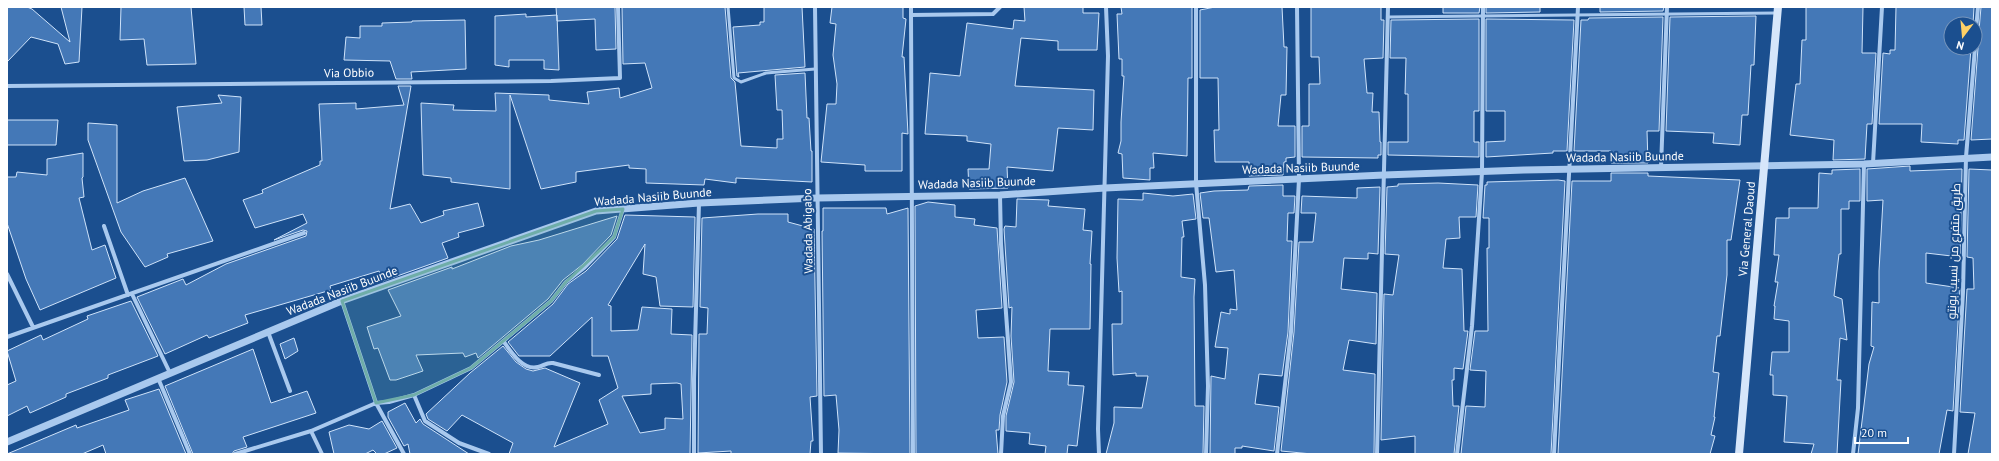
<svg xmlns="http://www.w3.org/2000/svg" width="1999" height="461" font-family="'PT Sans',Cairo,sans-serif">
<style>
.building{fill:#4478b7;stroke:#cfe3fa;fill-rule:evenodd}
.lines{fill:none;stroke-linecap:round;stroke-linejoin:round}
.service{stroke:#a9c9ee;stroke-width:3}
.minor{stroke:#a9c9ee;stroke-width:4}
.tertiary{stroke:#a9c9ee;stroke-width:7}
.secondary{stroke:#d6e6fa;stroke-width:8}
.marked{fill:#6fada8;fill-opacity:0.2;stroke:#6fada8;stroke-width:3;stroke-linejoin:round}
.labels{text-anchor:middle;stroke-width:4;stroke-linejoin:round;paint-order:stroke}
.street-label{font-size:12px;fill:#fff;stroke:#1b4f8f}
</style>
<rect width="100%" height="100%" fill="#1b4f8f"/>
<path class="building" d="M7,7H27L32,9L70,42L61,7H82L79,62L65,64L58,44L31,37L7,62Z
M121,7H191L196,64L147,65L144,39L120,40Z
M244,7H261L262,25H245Z
M556,7H615L616,49L596,50L595,19L557,21Z
M622,7H725L731,78L735,82L741,146L777,148V139H783L782,110H777L775,75L805,73L807,118H809L811,151H812V182L736,178V183L705,179L704,185L646,183V169L629,168V165L576,172V182L541,189L510,95V189L451,182V178L423,175L421,103L454,105L453,110L496,111L495,93L549,95V100L589,104L587,92L619,88L620,98L652,88L645,63L623,64Z
M764,7H802L805,67L738,73L739,77L737,76L733,27L760,25V22H764Z
M832,7H903V18L906,19L902,57H904L908,134L902,133V171H865V165L821,162L827,104H836L837,84L833,55L836,24L830,23Z
M1024,7H1083V13H1099L1097,50H1058V41L1021,38L1015,86L1094,90L1093,130L1058,128L1053,171L1007,167L1008,188L969,189L968,169H989L991,144L967,141V136L925,134L930,73L960,76L967,23L1013,29L1014,20L1025,21Z
M1121,7H1192V78H1188L1187,156L1153,153L1154,168H1150V180L1123,178L1122,154L1118,153L1121,141V122L1124,76H1122V59H1119L1117,14H1122Z
M1215,7H1282L1284,47H1287L1286,95H1281L1278,126H1295V157L1286,158V162H1284L1283,175L1249,176V162H1215L1214,130H1219L1218,78H1200V10Z
M1311,7H1381V20H1384L1383,58L1364,59L1367,93H1373L1372,112H1379L1380,142H1381V155H1378V158L1302,157V126H1309V84H1320L1319,57H1311Z
M1443,7H1480L1479,13H1443Z
M1486,7H1540V12L1486,13Z
M1600,7H1664L1663,11L1600,12Z
M1806,7H1863L1862,53H1876L1872,124H1867L1865,159L1833,160L1834,140L1790,135L1796,84H1800L1802,40H1806Z
M1896,7H1974L1973,24H1951V48H1971L1964,140H1958V144L1921,142L1922,124H1879L1883,53L1890,54V50H1895Z
M1981,7H1992V139L1971,140L1978,48L1977,45L1978,42Z
M526,14V17L557,15L559,70L544,69V60H509V67L495,65V16Z
M1756,16L1754,65H1751L1748,115H1742L1740,145L1713,143L1714,133L1666,131L1670,17Z
M1663,17L1659,131H1647L1648,163H1611V151H1574L1581,20H1588L1589,18Z
M1479,19V111H1474V142H1479V157L1388,155V142H1408V94H1405L1406,58H1390L1391,20Z
M1486,19L1574,20L1567,151H1553V153L1486,157V142L1505,141V111H1486Z
M465,20L466,69L411,72L412,79H396L390,61L344,60L346,37L360,38V26H382V23L412,22V21Z
M398,86H411L390,209L410,204L421,223L444,215L443,211L478,203L484,226L458,233L459,237L442,243L448,258L383,281L379,271L330,286L331,290L245,315L248,323L209,338L207,335L165,354L137,297L183,279L186,285L226,264L306,236L307,231L303,230L274,240L307,223L303,214L255,228L243,200L263,193L262,190L320,165V161H322L319,104L356,103V109L404,105Z
M218,95L241,97L239,152L207,160L184,161L177,107L222,103Z
M7,120H58L56,145H7Z
M88,123L117,125V203L143,191L185,178L213,241L167,254L168,257L145,267L121,232L88,140Z
M83,153V177L82,178L84,197L79,198L92,250L105,245L116,278L40,310L26,279L7,223V177H16L17,172L47,175V159Z
M1910,166V171L1962,169L1960,257L1926,253V283L1960,288L1953,411L1947,410L1939,454H1858L1869,364L1874,347L1871,346L1872,302L1879,303V271L1883,200L1867,201V169Z
M1860,169V201H1849V209H1841V254H1839L1834,296L1842,299L1847,340L1840,338L1837,380H1841L1837,454H1811L1814,444L1784,442L1787,396L1773,395V375H1770L1772,352H1789V321L1774,319L1775,306H1774L1778,282H1775L1779,255H1774L1776,218H1789V208H1818L1819,173L1832,174V170Z
M1969,169L1992,170V454H1968L1975,413L1960,412L1967,289H1974L1973,258L1967,257Z
M1611,173H1648V176L1740,180L1731,240H1727V275L1720,336H1717L1713,372L1719,373L1714,417H1715L1711,435L1715,436L1710,454H1558L1572,181H1611Z
M1558,180L1565,181L1551,454H1461L1466,406L1485,407L1486,371L1470,370L1475,331H1488L1487,248H1489V218H1483L1485,185H1487V182Z
M1438,183L1478,185L1476,217H1459L1460,238L1446,239L1443,268L1462,269L1464,331H1468L1463,369L1454,368V380H1452L1453,406H1459L1454,454H1415V436L1381,440L1384,294L1393,295L1399,255L1385,254L1387,187L1398,186V184Z
M1283,185V196H1295L1294,213H1288L1287,241H1292L1288,332L1282,376L1259,374L1255,404L1279,407L1274,451L1242,446V448H1235V454H1210L1211,376L1225,379L1228,348L1215,347L1221,312L1230,314V309L1237,310L1234,270L1216,272L1209,218H1203L1200,193L1214,191L1248,190L1249,186Z
M1380,187L1378,254L1368,253V259L1344,258L1341,289L1377,293L1376,344L1349,340L1343,370L1375,374L1374,454H1312L1281,451L1294,332L1299,242H1313L1316,213H1301L1302,196L1357,198V188Z
M1143,193L1173,196L1193,194L1196,219L1182,221L1184,237H1182L1181,277L1195,279L1194,297L1195,406H1204L1203,454H1106L1114,423V407L1142,408L1148,376H1136V373L1113,375L1112,324H1122V291L1119,292L1117,258L1118,199L1143,200Z
M1017,199L1049,200L1048,206L1085,209L1083,230L1092,231L1090,264H1091L1090,329H1050L1048,371L1069,372L1068,385L1084,386L1077,446L1068,445L1067,454H1045L1046,446L1029,444L1030,433L1006,431V416L1014,382L1011,336L1012,307L1009,308L1004,229L1005,226L1016,227Z
M928,202L955,205V217L975,219L974,225L997,228L1002,308L976,310L978,338L1004,337L1007,382L1000,415L999,430H996L998,454H916L915,206Z
M823,208H886L887,214L908,208L910,454L838,453L839,430L836,395L824,396L822,231H823Z
M758,214H788V222L814,229L817,396L810,397L813,441H811L810,454H731V451L698,453L699,334H707L708,308L700,307L702,218Z
M625,215L695,217L693,307L660,306L656,277L643,274L645,244L608,305L611,306V331L638,330L642,307L672,309L671,334L692,335L690,454H509L513,443L462,415L447,431L428,419L426,414L470,373L503,346L516,362L526,369L533,371L545,368L580,383L554,447L608,424L599,400L618,388L608,356H592V317L550,356H519L508,342L553,304L568,284L586,271L617,239ZM677,383L681,384L683,419L665,418V429L640,433L622,396L651,394V384Z
M617,216L611,235L582,265L563,280L548,299L478,358L476,353L465,357L463,353L416,355L423,371L396,380H390L378,348L374,349L367,327L401,316L388,290L452,267V269L511,246L539,240Z
M131,301L158,356L108,375V378L66,394V397L30,413L27,406L7,416V385L16,381L7,351L41,335L43,340L88,319L87,316Z
M294,338L298,351L285,359L280,344Z
M253,349L271,403L307,391L316,413L243,437L247,447L234,451L232,454H193L165,386Z
M159,389L186,454H106L103,445L82,454H7L76,425L77,428L129,410L125,400Z
M405,403L416,423L420,419L423,424L469,454H410L408,444L404,446L388,417V412Z
M382,421L397,448L384,454H377L373,450L365,454H334L329,432L349,425L369,429Z"/>
<g class="lines">
<path class="service" d="M728,7L734,78L741,82L766,73L815,69
M1388,17L1776,13"/>
<path class="minor" d="M815,7L821,454
M911,7V15
M1196,7V183L1205,285L1208,386L1206,454
M1975,42L1978,7
M7,86L551,81L620,78L618,7
M1873,163L1882,7
M1661,167L1667,7
M1000,195L1001,244L1011,382L1003,416L1001,454
M104,226L128,295
M7,274L33,327
M132,294L170,373
M342,301L376,403L404,454
M268,332L290,391
M7,337L304,233
M504,342C511,352 523,371 538,367C544,366 546,362 553,363L599,375
M158,378L190,454
M414,395L425,421L459,443L489,454
M311,431L322,454
M235,454L311,431L376,403L389,402L414,395L471,368L551,301L566,282L584,268L614,237L623,209
M694,454V379L699,203
M913,454L911,15L993,14L1000,7
M1099,454L1098,429L1108,56L1106,7
M1277,454L1291,332L1299,179L1297,7
M1377,454L1388,7
M1457,454L1472,326L1482,172L1483,7
M1554,454L1578,7
M1853,454L1858,408L1864,164
M1954,454L1963,292L1966,157L1975,48"/>
<path class="tertiary" d="M7,442L344,300L596,211L699,203L817,198L1000,195L1105,188L1384,175L1524,170L1864,164L1992,157"/>
<path class="secondary" d="M1739,454L1778,7"/>
</g>
<path class="marked" d="M623,209L614,237L566,282L551,301L471,368L414,395L376,403L342,301L596,211Z"/>
<g class="labels">
<g class="street-label">
<text transform="translate(349 73) rotate(-1)" y="4">Via Obbio</text>
<text transform="translate(1625 157) rotate(-1)" y="4">Wadada Nasiib Buunde</text>
<text transform="translate(1301 168) rotate(-2)" y="4">Wadada Nasiib Buunde</text>
<text transform="translate(977 183) rotate(-2)" y="4">Wadada Nasiib Buunde</text>
<text transform="translate(653 197) rotate(-5)" y="4">Wadada Nasiib Buunde</text>
<text transform="translate(1747 229) rotate(-85)" y="4">Via General Daoud</text>
<text transform="translate(808 231) rotate(-91)" y="4">Wadada Abigabo</text>
<text transform="translate(1954 251) rotate(-88)" y="4">طريق متفرع من نسيب بونتو</text>
<text transform="translate(342 291) rotate(-21)" y="4">Wadada Nasiib Buunde</text>
</g>
</g>
<rect width="1999" height="461" fill="none" stroke="#ffffff" stroke-width="16"/>
<g transform="translate(1963 36) rotate(196)"><circle r="19" fill="#1b4f8f" stroke="#7695bc"/>
<path d="M0-3L7 15L0 10L-7 15Z" fill="#ffd166"/>
<text y="-6" font-size="11" font-weight="bold" text-anchor="middle" fill="#ffffff">N</text>
</g>
<path d="M1855 437v6h53v-6" fill="none" stroke="#ffffff" stroke-width="2"/>
<text x="1861" y="437" font-size="12" fill="#ffffff" stroke="#1b4f8f" stroke-width="3" paint-order="stroke">20 m</text>
</svg>
